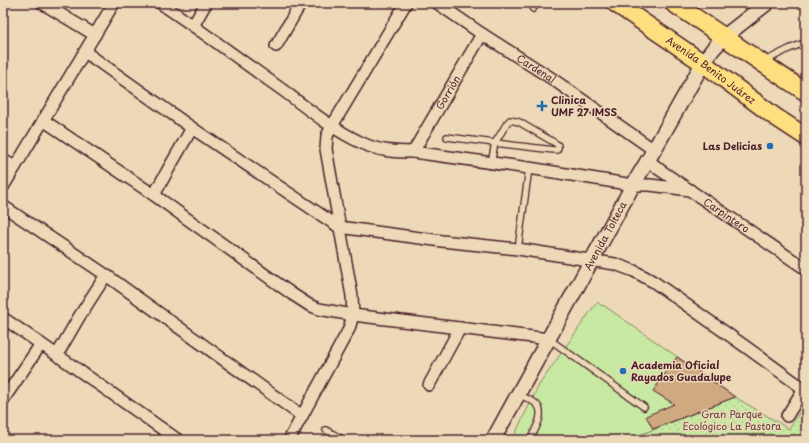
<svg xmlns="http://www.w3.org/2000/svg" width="809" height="443" font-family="'Playpen Sans',sans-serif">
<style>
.grass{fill:url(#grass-dots);stroke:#888466}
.garden{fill:#c7e9a2;stroke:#888466}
.building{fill:#cfaa81;stroke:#4a1f2b}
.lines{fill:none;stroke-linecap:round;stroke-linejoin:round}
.service-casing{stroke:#4a1f2b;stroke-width:8}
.minor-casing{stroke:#4a1f2b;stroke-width:14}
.tertiary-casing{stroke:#4a1f2b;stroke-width:17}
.primary-casing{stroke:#4a1f2b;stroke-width:20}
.service{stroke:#edd9b7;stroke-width:5.5}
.minor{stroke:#edd9b7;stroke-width:11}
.tertiary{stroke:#edd9b7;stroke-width:14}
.primary{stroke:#fedf80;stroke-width:17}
.poi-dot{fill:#1f6fb2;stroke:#edd9b7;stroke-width:1.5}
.labels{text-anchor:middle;stroke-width:3;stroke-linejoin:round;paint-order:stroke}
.street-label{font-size:10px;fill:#4a1f2b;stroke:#edd9b7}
.poi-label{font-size:10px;font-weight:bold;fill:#4a1f2b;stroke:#edd9b7;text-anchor:start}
.park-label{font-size:10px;fill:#5d3d3d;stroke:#edd9b7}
</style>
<defs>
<pattern id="grass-dots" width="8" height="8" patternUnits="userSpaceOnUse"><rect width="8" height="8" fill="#c7e9a2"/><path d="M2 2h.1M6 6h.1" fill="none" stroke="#acc78c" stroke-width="1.8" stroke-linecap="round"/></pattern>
</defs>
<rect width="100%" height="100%" fill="#edd9b7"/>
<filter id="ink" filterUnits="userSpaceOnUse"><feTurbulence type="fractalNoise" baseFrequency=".025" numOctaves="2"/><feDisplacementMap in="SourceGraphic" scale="8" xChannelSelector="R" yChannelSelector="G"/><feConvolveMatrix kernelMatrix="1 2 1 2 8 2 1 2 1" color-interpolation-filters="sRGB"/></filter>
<g filter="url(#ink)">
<path class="grass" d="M735,397L789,429L806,402V440H627Z"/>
<path class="garden" d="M597,302L602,306L603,305L735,397L627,440H512L539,385Z"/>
<path class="building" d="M677,357L735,397L653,429L646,416L674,404L653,391Z"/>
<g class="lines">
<defs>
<path id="service" d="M533,9L537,3
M765,61L789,49L806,42
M510,120L515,121L519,122L555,143L558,145V148L557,150H554L495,143L507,123Z
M447,137L495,143L491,163
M518,249L529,168
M549,339L644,407
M518,394C524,397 530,399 535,403C547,411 535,430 530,440
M326,430L344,440"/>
<g id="minor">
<path d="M42,3L95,35"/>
<path d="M160,3C202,31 243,62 284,91C309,110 334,130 362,143C378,151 395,152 413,152L529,168L633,185H650L690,190"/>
<path id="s1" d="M437,3L482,34L551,78L654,150"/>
<path d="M193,26L206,3"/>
<path d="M276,46L301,3"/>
<path d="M85,52L192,128L339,227L442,241L518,249L615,264L634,271L654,282L746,347L804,389"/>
<path d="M43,120L154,195L292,294L309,305L319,309L353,315L549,339"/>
<path id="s2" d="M413,152L482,34"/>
<path d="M3,160L15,167"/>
<path id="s3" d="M648,160L660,170L806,269"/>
<path d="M3,187L114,3"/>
<path d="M154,195L169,168L192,128"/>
<path d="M3,206L106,275L302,416"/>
<path d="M3,318L57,355L178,440"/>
<path d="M57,355L79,317L106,275"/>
<path d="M429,385L460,328"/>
<path d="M3,400L41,344"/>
<path d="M787,416L806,385"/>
<path d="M289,440L349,329L353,315L352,296L326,149L327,136L332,126L406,3"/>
</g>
<g id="tertiary">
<path id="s4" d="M493,440L633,185L654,150L703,63L713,49L724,37L767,3"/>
</g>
<g id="primary">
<path id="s5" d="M615,3L703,63L774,116L806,137"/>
<path d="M673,3C718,32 761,63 806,92"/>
</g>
</defs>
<use href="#service" class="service-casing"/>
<use href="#minor" class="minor-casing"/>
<use href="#tertiary" class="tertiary-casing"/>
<use href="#primary" class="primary-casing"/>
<use href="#service" class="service"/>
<use href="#minor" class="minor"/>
<use href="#tertiary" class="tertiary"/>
<use href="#primary" class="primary"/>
</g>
</g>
<g class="poi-dot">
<path d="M540 100h4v4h4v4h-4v4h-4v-4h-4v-4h4z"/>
<circle cx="770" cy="146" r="4"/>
<circle cx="623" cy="371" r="4"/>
</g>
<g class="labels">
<g class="street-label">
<text dy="4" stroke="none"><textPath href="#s1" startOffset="119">Cardenal</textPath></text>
<text dy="4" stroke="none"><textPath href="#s5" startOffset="117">Avenida Benito Juárez</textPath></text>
<text dy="4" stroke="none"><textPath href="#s2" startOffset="69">Gorrión</textPath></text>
<text dy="4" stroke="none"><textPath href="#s3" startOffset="96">Carpintero</textPath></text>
<text dy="4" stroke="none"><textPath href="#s4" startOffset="233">Avenida Tolteca</textPath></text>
</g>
<g class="poi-label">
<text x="551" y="104">Clinica<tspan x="551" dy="12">UMF 27 IMSS</tspan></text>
<text x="762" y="150" text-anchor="end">Las Delicias</text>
<text x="631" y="369">Academia Oficial<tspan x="631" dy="12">Rayados Guadalupe</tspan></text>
</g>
<g class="park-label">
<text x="732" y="418">Gran Parque<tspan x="732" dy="12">Ecológico La Pastora</tspan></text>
</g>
</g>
<rect width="809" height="443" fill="none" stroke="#edd9b7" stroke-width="16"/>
<rect x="8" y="8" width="793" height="427" fill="none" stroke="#4a1f2b" stroke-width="1.5" filter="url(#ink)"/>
</svg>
